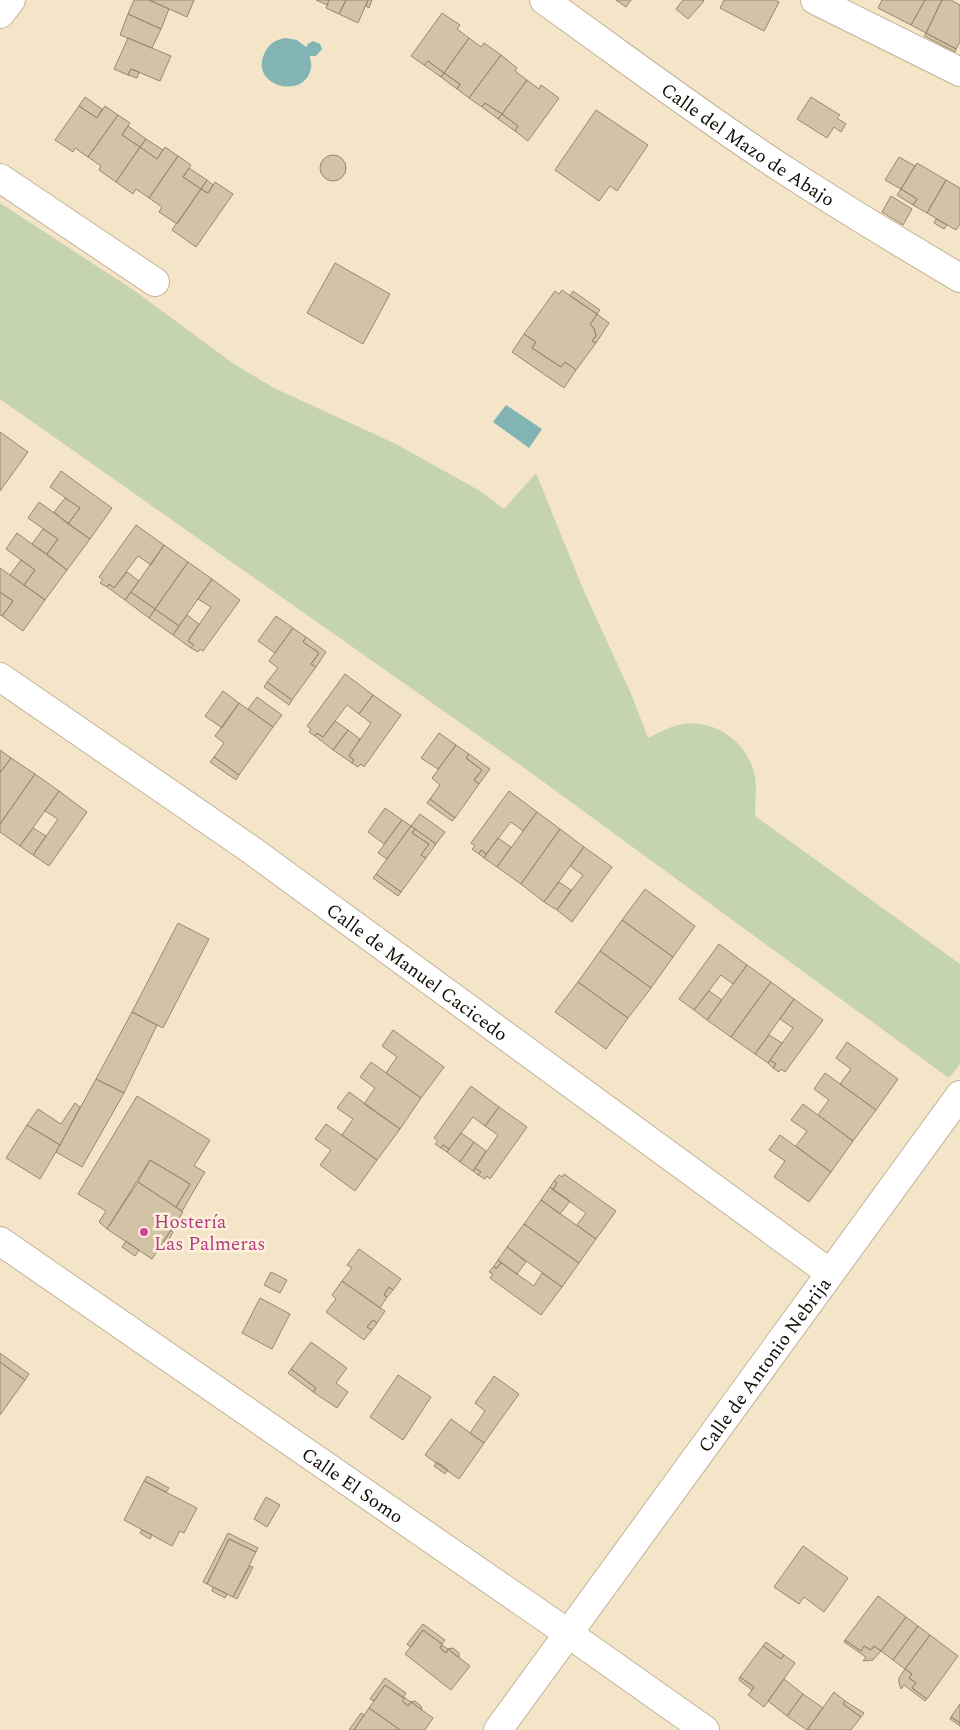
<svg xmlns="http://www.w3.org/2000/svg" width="960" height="1730" font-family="Spectral,serif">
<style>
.green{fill:#c6d3b1}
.water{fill:#83b4b4}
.building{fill:#d2c3a7;stroke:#97896f}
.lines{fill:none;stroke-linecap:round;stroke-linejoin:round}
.minor-casing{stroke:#c3b499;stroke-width:30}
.minor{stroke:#fff;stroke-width:28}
.hotel-dot{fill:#d1479c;stroke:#fef2db;stroke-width:2}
.labels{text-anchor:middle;stroke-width:5;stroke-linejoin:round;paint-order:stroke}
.street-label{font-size:19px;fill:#110c04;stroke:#fef2db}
.hotel-label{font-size:19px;fill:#b23c85;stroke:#fef2db;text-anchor:start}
</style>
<rect width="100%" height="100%" fill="#f4e4c8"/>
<path class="green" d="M0,203L132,289L234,364L274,388L396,444L480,491L504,509L536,473L583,589L632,696L648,738C659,733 672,725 684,724C718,720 749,744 755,777C757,789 755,804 755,816L960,964V1064L949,1078L523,767L0,399Z"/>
<path class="water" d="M285,38L297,40L306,47L308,44L313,41L320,44L322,49L316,56H310C310,60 312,64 311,68C305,100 253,87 263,57C267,45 274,40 285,38Z
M506,405L542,429L529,448L493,422Z"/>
<path class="building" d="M134,0H149L169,9L161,29L128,14Z
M149,0H194L187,17Z
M316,0H329L327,5Z
M329,0H346L339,14L326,8Z
M346,0H368L358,23L339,14Z
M368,0H372L369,8L366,6Z
M616,0H631L626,7Z
M683,0H703L704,1L688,19L676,9Z
M724,0H775L779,2L764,31L720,8Z
M882,0H925L911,25L878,8Z
M925,0H942L926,33L911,25Z
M942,0H951L960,5V42L956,49L926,33Z
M442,13L460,25L457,29L469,38L444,73L428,61L424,65L411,56Z
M128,14L161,29L152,48L120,35Z
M926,33L956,49L955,52L924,36Z
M128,38L171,56L160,81L131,69L128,75L114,69Z
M469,38L481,47L484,43L501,55L469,98L457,89L460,84L444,73Z
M501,55L517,68L515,71L527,80L502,114L485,103L482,107L469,98Z
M428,61L444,73L441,77L424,65Z
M131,69L139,72L137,78L128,75Z
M444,73L460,84L457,89L441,77Z
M527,80L539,89L541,85L559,98L528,141L515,131L518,126L502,114Z
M85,97L102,109L97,118L79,106Z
M811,97L840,115L837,118L846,124L841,132L834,127L827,138L797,119Z
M485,103L502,114L498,119L482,107Z
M79,106L97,118L105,106L118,115L88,157L75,148L73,152L55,140Z
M596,110L648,145L617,191L610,186L599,201L555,170Z
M502,114L518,126L515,131L498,119Z
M118,115L130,123L122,135L140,147L116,182L99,170L101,166L88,157Z
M128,126L146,139L140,147L122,135Z
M146,139L163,150L157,159L140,147Z
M140,147L157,159L165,147L178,156L149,198L136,189L133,194L116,182Z
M320 168a13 13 0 1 1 26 0a13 13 0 1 1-26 0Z
M178,156L191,165L183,177L201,189L177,224L159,212L162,207L149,198Z
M899,157L915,166L901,189L885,180Z
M917,163L946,180L927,213L913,205L917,199L901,189Z
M189,168L207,180L201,189L183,177Z
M207,180L213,185L208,193L201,189Z
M946,180L960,188V224L956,230L927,213Z
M215,182L233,194L196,247L172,230L201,189L208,193Z
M901,189L917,199L913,205L897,195Z
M891,196L912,209L903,225L882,212Z
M936,219L947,225L944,229L934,223Z
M335,263L390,294L363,344L307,313Z
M562,290L597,314L590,325L594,328L596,336L592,341L596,343L576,370L565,362L561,367L532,348L536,342L524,334L555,291L559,294Z
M573,291L600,310L597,314L570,296Z
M597,314L609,323L596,343L592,341L596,336L594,328L590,325Z
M524,334L536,342L532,348L561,367L565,362L576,370L564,388L512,352Z
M0,432L28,452L0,491Z
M61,471L112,508L90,539L68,524L80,508L50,487Z
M65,498L80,508L68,524L54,512Z
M39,502L90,539L67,570L47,554L58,539L28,518Z
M136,525L164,545L151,565L138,556L114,588L109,584L107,587L100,583L103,580L99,577Z
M43,529L58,539L47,554L32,544Z
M17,533L67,570L45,600L24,585L35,570L6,549Z
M164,545L188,562L155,609L131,592Z
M21,560L35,570L24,585L10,575Z
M188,562L212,579L179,626L155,609Z
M0,568L45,600L23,631L2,616L13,601L0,592Z
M127,572L139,581L125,600L107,587L109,584L114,588Z
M212,579L240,600L203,651L200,649L198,652L191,648L194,645L188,641L211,607L198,599Z
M0,592L13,601L2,616L0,615Z
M131,592L155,609L149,618L125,600Z
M155,609L179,626L173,635L149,618Z
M187,615L199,624L188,641L194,645L191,648L173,635Z
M276,616L293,628L275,653L258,641Z
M293,628L306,637L303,642L319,653L311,664L316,667L292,700L267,682L278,668L269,661Z
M306,637L326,652L316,667L311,664L319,653L303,642Z
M345,674L373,695L359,714L347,705L323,737L317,733L315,736L309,732L311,729L307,726Z
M267,682L292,700L289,705L264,687Z
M223,691L239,703L222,728L205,716Z
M373,695L401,715L364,767L361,764L358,767L352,763L354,760L349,756L371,723L359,714Z
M257,697L282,715L273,727L248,709Z
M239,703L273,727L239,775L214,757L224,743L215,736Z
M335,721L348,730L333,750L315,736L317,733L323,737Z
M348,730L360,739L349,756L354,760L352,763L333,750Z
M439,733L456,745L438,769L421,758Z
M456,745L469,754L466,758L482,770L474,780L479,784L455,818L430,799L440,785L432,778Z
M0,750L11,758L0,773Z
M469,754L490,769L479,784L474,780L482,770L466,758Z
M214,757L239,775L236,780L210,762Z
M11,758L35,774L0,824V773Z
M35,774L59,791L20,846L0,832V824Z
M59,791L87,812L49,866L33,855L58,819L45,811Z
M509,791L537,812L523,831L511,822L486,854L481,850L479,854L472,849L475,846L471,843Z
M430,799L455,818L452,821L427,803Z
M385,808L402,820L384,844L368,832Z
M537,812L560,829L521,884L497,867Z
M420,814L445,832L436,844L411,826Z
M402,820L411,826L387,859L378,853Z
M411,826L415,829L412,833L429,844L421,855L426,858L401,892L376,874Z
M33,828L46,836L33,855L20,846Z
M415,829L436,844L426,858L421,855L429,844L412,833Z
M560,829L584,847L544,902L521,884Z
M498,838L511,847L497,867L484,858Z
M584,847L612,867L572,922L557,910L583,875L570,866Z
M481,850L486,854L484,858L479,854Z
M376,874L401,892L398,896L373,878Z
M559,882L571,890L557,910L544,902Z
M645,889L695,926L673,957L622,920Z
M622,920L673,957L651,988L600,951Z
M178,923L209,939L163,1028L132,1012Z
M719,944L747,965L733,984L721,975L694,1010L679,999Z
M600,951L651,988L628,1018L578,982Z
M747,965L771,982L731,1037L707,1020Z
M578,982L628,1018L606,1049L555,1012Z
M771,982L794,999L755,1054L731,1037Z
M709,991L722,1000L707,1020L694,1010Z
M794,999L823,1020L785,1072L781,1069L779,1072L773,1068L776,1064L770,1060L793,1028L780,1019Z
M132,1012L157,1025L124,1093L96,1079Z
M393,1030L444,1067L421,1098L386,1073L397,1057L382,1046Z
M769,1035L782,1043L768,1063L755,1054Z
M847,1042L898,1079L876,1110L840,1084L851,1069L836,1058Z
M770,1060L776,1064L773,1068L768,1063Z
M371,1062L421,1098L400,1129L364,1104L375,1088L360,1077Z
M825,1073L876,1110L853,1141L818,1115L829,1100L814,1089Z
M96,1079L124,1093L82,1167L56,1152Z
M471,1086L499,1107L485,1126L473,1117L449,1149L443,1145L441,1148L435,1144L438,1141L434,1138Z
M349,1092L400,1129L377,1160L342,1135L353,1119L337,1108Z
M137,1096L210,1140L194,1166L205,1172L182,1211L176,1207L190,1184L150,1160L107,1229L99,1222L106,1211L78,1194Z
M75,1103L80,1107L60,1145L27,1125L38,1109L61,1124Z
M803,1104L853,1141L831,1172L796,1146L807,1131L791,1120Z
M499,1107L527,1127L490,1179L487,1176L485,1179L478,1175L481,1172L475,1168L498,1135L485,1126Z
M326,1124L377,1160L355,1191L320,1165L331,1150L315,1139Z
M27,1125L60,1145L40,1179L6,1158Z
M461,1133L474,1142L460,1162L447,1152Z
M780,1135L831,1172L809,1202L774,1177L785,1161L769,1150Z
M474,1142L486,1151L473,1171L460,1162Z
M443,1145L449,1149L447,1152L441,1148Z
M150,1160L190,1184L176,1207L138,1182Z
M475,1168L481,1172L478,1175L473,1171Z
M564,1174L616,1211L596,1239L577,1225L586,1213L553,1190L557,1183L554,1181L559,1175L562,1177Z
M554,1181L557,1183L553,1190L550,1187Z
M138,1182L183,1212L152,1259L107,1229Z
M550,1187L570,1201L560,1214L541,1200Z
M541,1200L596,1239L579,1263L524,1224Z
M524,1224L579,1263L562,1287L507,1247Z
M171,1230L173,1232L167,1243L164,1241Z
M126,1241L139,1250L135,1256L122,1247Z
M507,1247L526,1262L517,1274L498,1260Z
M359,1249L401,1279L393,1290L389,1287L384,1295L387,1297L380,1308L342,1281L352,1268L347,1265Z
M498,1260L501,1263L496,1269L494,1266Z
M501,1263L534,1286L542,1273L562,1287L541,1315L490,1278L493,1274L489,1272L494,1266L496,1269Z
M271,1272L287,1280L280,1293L264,1285Z
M342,1281L385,1311L377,1323L373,1320L367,1327L372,1330L364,1340L326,1312L336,1299L332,1295Z
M389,1287L393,1290L387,1297L384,1295Z
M260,1298L290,1314L272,1349L242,1333Z
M373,1320L377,1323L372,1330L367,1327Z
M311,1342L347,1368L336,1383L348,1392L337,1408L313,1392L316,1388L291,1369Z
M0,1353L29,1374L25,1380L0,1362Z
M0,1362L25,1380L0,1415Z
M291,1369L316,1388L313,1392L288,1373Z
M398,1375L431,1397L403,1440L370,1417Z
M494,1376L519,1394L484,1443L470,1433L485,1411L475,1403Z
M451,1419L484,1443L459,1479L425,1455Z
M437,1462L448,1470L445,1474L434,1466Z
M147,1476L169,1488L166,1492L144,1481Z
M144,1481L197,1508L184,1533L180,1531L172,1546L124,1520Z
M266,1497L280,1505L267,1527L254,1519Z
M142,1530L152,1535L150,1539L140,1533Z
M228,1533L258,1548L256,1552L229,1539L207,1584L203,1582Z
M229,1539L256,1552L233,1597L207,1584Z
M803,1546L848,1578L824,1612L804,1597L799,1604L774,1587Z
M250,1566L253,1567L237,1599L233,1597Z
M213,1587L227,1594L225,1598L212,1591Z
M878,1596L906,1617L881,1651L874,1646L871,1650L864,1646L861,1651L845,1640Z
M906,1617L918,1626L893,1660L881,1651Z
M423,1624L445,1640L442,1644L423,1630L411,1647L407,1644Z
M918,1626L930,1635L905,1669L893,1660Z
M423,1630L442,1644L440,1648L446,1653L448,1649L470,1666L451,1690L405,1654Z
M930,1635L958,1656L927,1699L912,1688L916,1683L909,1678L912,1674L905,1669Z
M845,1640L861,1651L864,1646L871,1650L874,1646L881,1651L873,1660L863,1661L866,1657L844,1642Z
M766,1642L784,1655L781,1659L763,1646Z
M442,1645L448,1649L446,1653L440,1648Z
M763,1646L781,1659L784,1655L795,1663L764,1707L748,1695L754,1687L740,1677Z
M453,1648L459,1653V1658L448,1649Z
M905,1669L912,1674L909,1678L916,1683L912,1688L927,1699L925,1701L904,1685L901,1689L899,1683V1678Z
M740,1677L754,1687L752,1690L739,1680Z
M385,1678L406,1693L403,1698L385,1685L374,1701L370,1699Z
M784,1679L803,1694L787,1716L768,1701Z
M385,1685L405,1698L402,1701L408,1706L411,1702L433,1718L425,1730H400L369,1708Z
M834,1692L845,1701L843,1704L861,1717L851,1730H807Z
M803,1694L823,1708L807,1730L787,1716Z
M405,1698L411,1702L408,1706L402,1701Z
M415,1701L421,1706L422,1710L411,1702Z
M845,1701L864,1713L861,1717L843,1704Z
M960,1704V1723L951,1717Z
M369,1708L400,1730H354Z
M361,1713L364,1715L354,1730H349Z
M951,1717L960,1723V1726L950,1719Z"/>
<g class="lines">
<defs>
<g id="minor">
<path id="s1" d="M544,0C624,57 703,117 786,171C843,208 901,243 960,278"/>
<path d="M815,0L960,72"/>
<path d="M0,14L11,0"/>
<path d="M0,178L155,282"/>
<path id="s2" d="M0,677L250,849L830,1273"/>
<path id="s3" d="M0,1241L569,1634L705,1730"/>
<path id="s4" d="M498,1730L960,1095"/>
</g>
</defs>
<use href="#minor" class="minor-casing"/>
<use href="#minor" class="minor"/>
</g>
<circle class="hotel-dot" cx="144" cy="1232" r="5"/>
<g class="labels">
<g class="street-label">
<text dy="7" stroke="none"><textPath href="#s1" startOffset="250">Calle del Mazo de Abajo</textPath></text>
<text dy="7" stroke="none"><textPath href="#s2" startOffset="511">Calle de Manuel Cacicedo</textPath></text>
<text dy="7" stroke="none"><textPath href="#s4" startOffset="452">Calle de Antonio Nebrija</textPath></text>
<text dy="7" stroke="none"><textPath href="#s3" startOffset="429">Calle El Somo</textPath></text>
</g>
<g class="hotel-label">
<text x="154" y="1228">Hostería<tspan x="154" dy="22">Las Palmeras</tspan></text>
</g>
</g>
</svg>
